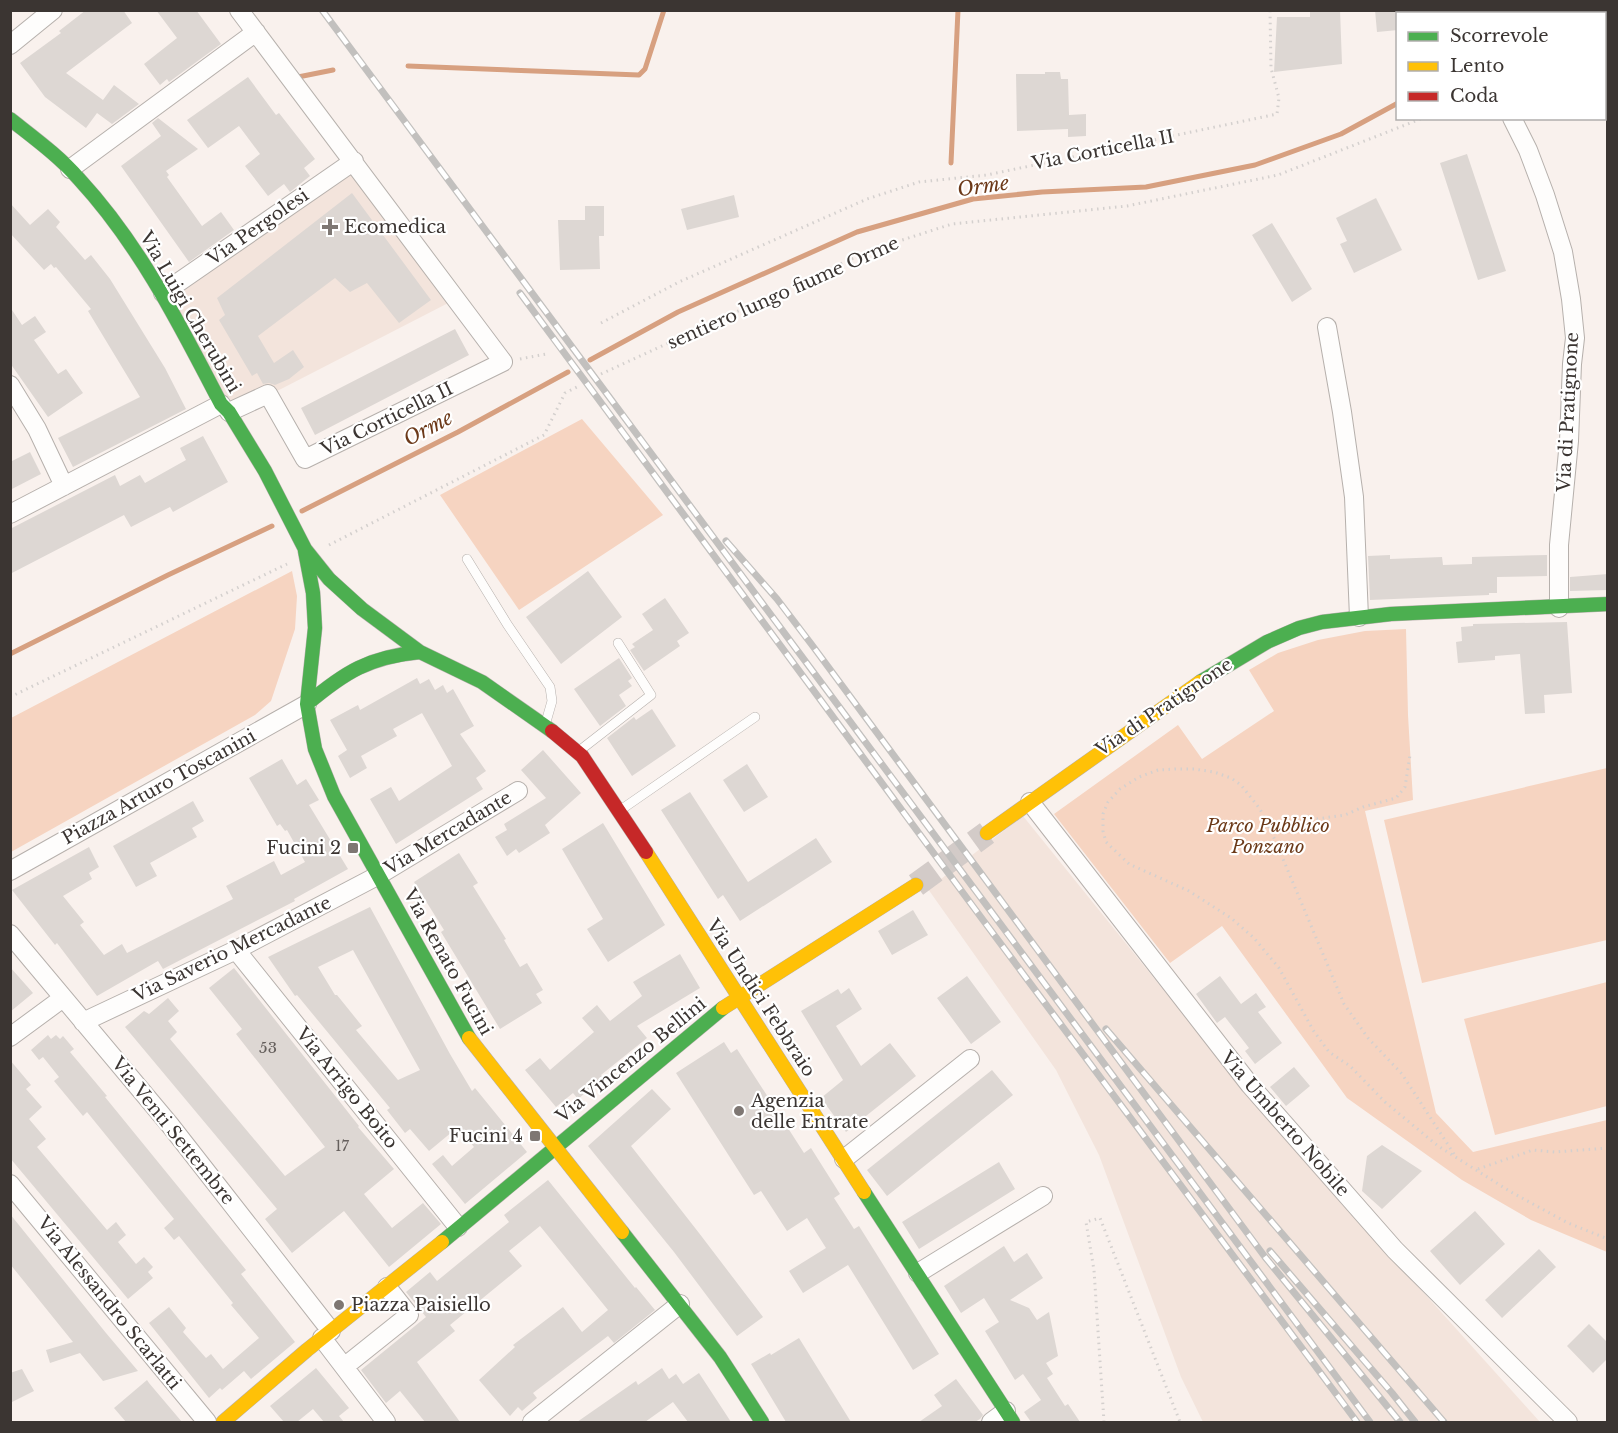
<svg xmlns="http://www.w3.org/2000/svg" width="1618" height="1433" font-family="'Libre Baskerville',serif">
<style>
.built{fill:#f3e4dc}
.green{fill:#f6d4c1}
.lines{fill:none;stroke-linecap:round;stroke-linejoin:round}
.stream{stroke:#d7a080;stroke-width:5}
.building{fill:#ddd7d3;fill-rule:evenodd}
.secondary-tunnel{stroke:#d3cbc8;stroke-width:24;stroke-dasharray:24 12;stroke-linecap:butt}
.lane-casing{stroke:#b6b0ac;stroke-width:10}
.street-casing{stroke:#b6b0ac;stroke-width:20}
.fast-casing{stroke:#b6b0ac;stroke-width:15}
.slow-casing{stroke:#b6b0ac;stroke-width:15}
.jam-casing{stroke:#b6b0ac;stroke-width:15}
.path{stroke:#d4d0ce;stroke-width:3;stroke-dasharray:1.5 4.5;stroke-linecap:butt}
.lane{stroke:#fefdfc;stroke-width:9}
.street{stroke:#fefdfc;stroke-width:18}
.fast{stroke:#4caf50;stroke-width:14}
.slow{stroke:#ffc107;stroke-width:14}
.jam{stroke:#c62828;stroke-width:14}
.rail-casing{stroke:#c2c0be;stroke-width:7}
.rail{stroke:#fff;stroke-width:4.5;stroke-dasharray:14;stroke-linecap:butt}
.poi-dot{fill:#7e7773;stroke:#fff;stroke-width:2}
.labels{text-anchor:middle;stroke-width:4.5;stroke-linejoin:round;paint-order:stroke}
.number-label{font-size:15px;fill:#655f5c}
.street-label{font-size:18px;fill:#3b3532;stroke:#fff}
.poi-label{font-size:18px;fill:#3b3532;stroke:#fff;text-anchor:start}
.park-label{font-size:18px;font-style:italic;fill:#6b3918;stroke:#fff}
.water-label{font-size:20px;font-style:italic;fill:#6c3919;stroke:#fff}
</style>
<rect width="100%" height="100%" fill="#f9f1ed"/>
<path class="built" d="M354,161L456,299L281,389L229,412L163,293Z
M1023,816L1271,1123L1540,1422H1203L1181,1377L1099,1155L1056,1070L928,889Z"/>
<path class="green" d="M582,419L663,515L519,610L440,495Z
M292,571L297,596L295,629L271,701L255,715L11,852V718Z
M1406,629L1408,715L1413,800L1365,811L1436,1113L1473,1152L1607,1120V1252L1531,1220L1462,1180L1347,1098L1222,926L1170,963L1054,814L1178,725L1202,759L1274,711L1249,670L1278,653L1318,640L1365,631Z
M1607,768V940L1422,983L1384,820Z
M1607,982V1106L1495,1135L1464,1019Z"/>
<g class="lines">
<path class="stream" d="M1540,14L1544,10
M408,66L639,75L645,69L664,10
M293,78L333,70
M951,163L958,10
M590,360L678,312L857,232L973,199L1042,192L1146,187L1255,165L1341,134L1398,103
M302,511L458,432L568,372
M10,654L168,575L272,526"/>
</g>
<path class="building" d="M86,10H123L132,23L66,73L103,100L114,85L139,104L112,124L97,113L86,128L45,97L20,63L61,33L59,31Z
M156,10H196L221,44L169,82L167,79L160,85L144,64L177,38Z
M1310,10H1340L1342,64L1274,72L1277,17H1310Z
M1375,10H1398V30L1377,32Z
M1045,72H1060L1061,79H1068L1069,115L1086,114V136L1068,137V129L1017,131L1016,74H1045Z
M248,77L276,115L279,113L315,159L304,168L310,176L290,192L284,184L268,196L245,166L260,154L239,126L208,148L187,120Z
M158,118L198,149L166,171L169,175L167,177L202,226L221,212L234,230L189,262L121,166L161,136L152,123Z
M1467,154L1506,271L1478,280L1440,163Z
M352,193L431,300L399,323L367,283L350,292L335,278L258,336L274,363L293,350L304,367L289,379L275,385L269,383L263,384L257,373L252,376L219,320L225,315L217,298Z
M734,195L739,217L687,230L681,209Z
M1376,198L1402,250L1354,273L1340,244L1347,241L1336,218Z
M10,203L30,225L48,209L60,222L56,227L85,260L91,255L110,279L165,368L186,409L73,467L58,438L140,397L88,311L91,309L56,267L54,268L51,264L44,270L10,233Z
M585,206H604V236H599L600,269L560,270L558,220H585Z
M1272,223L1312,289L1292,302L1252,235Z
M10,307L22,325L35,316L46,332L34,340L58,374L66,369L83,393L48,417L10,363Z
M455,329L469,355L315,435L301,408Z
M203,436L228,482L173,512L170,507L131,527L124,515L10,574V529L115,475L120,486L140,475L145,483L186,460L180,448Z
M30,452L41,474L10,490V462Z
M1390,555V559L1442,557L1443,565L1472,564V557L1547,555V576L1497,577V593H1489V595L1370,600L1368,556Z
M588,571L622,617L561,664L526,617Z
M1608,574V590L1570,591V577Z
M665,598L689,633L677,641L680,646L644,671L630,650L635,647L632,644L653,630L642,614Z
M1567,622L1572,693L1544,695L1545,713L1525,714L1520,654L1495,656V660L1458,663L1456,642L1462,641L1461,627L1473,626V624Z
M619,658L632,678L628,681L632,686L619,695L626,706L600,726L574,689Z
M417,678L420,684L429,679L435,690L443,685L447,693L453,689L474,726L460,734L486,771L476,778L483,789L396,844L370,799L391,787L399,801L452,766L422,713L393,729L397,736L361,756L367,768L350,778L338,756L347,750L330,720L358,705L360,710Z
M652,709L676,746L632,776L607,738L634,717L636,720Z
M543,750L581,793L545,825L550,833L519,853L516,849L507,856L495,837L507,830L504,824L546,798L521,770Z
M282,759L297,785L306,779L319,800L309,805L348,869L294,899L295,901L163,969L158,961L97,996L57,943L55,945L12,890L89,847L99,867L89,873L92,879L63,896L84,922L80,925L104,955L122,944L127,953L233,899L226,886L274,861L281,875L305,862L287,830L285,831L280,824L277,826L249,778Z
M747,764L768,797L744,812L723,780Z
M690,792L748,882L816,838L832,862L740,921L723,895L718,899L661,810Z
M193,801L204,821L192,828L197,837L150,863L157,876L136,887L113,846Z
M603,823L665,925L608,962L587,929L603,919L562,849Z
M459,853L478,883L473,886L506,939L504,940L520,967L527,963L543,990L536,994L542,1003L500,1029L441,932L444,930L414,882Z
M370,907L450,1054L472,1091L475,1088L527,1152L465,1204L432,1164L443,1155L452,1166L474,1147L458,1127L429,1151L410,1129L405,1133L387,1110L390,1108L297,995L295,996L268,957ZM353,950L420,1070L398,1080L356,1030L362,1026L337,995H335L318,967Z
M913,910L928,935L892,955L878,931Z
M680,954L700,988L637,1026L647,1038L601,1075L603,1078L578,1099L573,1093L556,1107L525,1070L540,1058L550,1070L594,1032L582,1018L597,1005L610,1021L642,996L633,982Z
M10,967L33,993L10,1012Z
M234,968L359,1126L358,1127L394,1169L364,1194L392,1228L423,1203L441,1224L389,1267L344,1211L292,1253L265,1219L277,1209L125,1027L144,1011L149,1014L168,998L179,1011L168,1021L177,1032L170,1039L285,1176L325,1147L236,1034L242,1029L209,988Z
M967,976L1001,1022L971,1044L937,998Z
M1220,976L1241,1004L1256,993L1266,1007L1258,1012L1282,1043L1255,1064L1245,1051L1249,1048L1225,1017L1217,1023L1196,994Z
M849,988L862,1009L836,1026L861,1066L890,1043L916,1076L846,1132L821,1098L843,1080L801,1011L838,989L841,994Z
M48,1035L51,1039L56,1035L60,1039L63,1036L74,1049L70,1052L107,1096L105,1097L246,1270L241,1274L295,1342L251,1379L244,1371L222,1390L220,1388L209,1398L149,1323L169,1307L186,1328L183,1332L206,1358L211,1354L223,1369L259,1338L231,1305L233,1303L179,1236L174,1240L164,1228L174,1219L87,1112L83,1116L54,1081L59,1077L43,1057L39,1060L31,1050Z
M724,1042L731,1053L737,1049L804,1153L811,1148L840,1194L834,1198L854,1229L859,1226L939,1354L913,1370L848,1265L803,1293L789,1271L826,1248L807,1218L787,1231L761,1191L754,1195L676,1073Z
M10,1060L31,1085L26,1089L42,1107L29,1119L46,1139L37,1147L107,1230L116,1222L126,1235L118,1242L136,1264L144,1257L153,1267L148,1272L153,1278L128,1299L10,1158Z
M1294,1067L1310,1086L1286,1106L1270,1087Z
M992,1070L1013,1095L887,1196L867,1170Z
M652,1089L671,1109L631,1146L699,1233L763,1317L737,1336L674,1252L588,1146Z
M1382,1145L1422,1171L1382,1209L1362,1191L1367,1156Z
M999,1162L1015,1189L919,1249L902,1222Z
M548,1180L635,1288L636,1287L655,1310L614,1343L608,1336L533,1393L537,1398L522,1411L518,1407L510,1416L479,1380L515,1347L513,1345L563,1307L582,1332L608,1310L540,1226L509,1251L522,1266L450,1325L455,1331L417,1362L460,1422H425L400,1391L386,1403L361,1370L426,1317L406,1292L430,1272L437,1281L509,1222L504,1215Z
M1475,1211L1505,1244L1460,1285L1430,1251Z
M10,1214L106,1333L138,1371L103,1381L80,1353L50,1363L46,1350L73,1342L10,1264Z
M1004,1246L1014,1262L1027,1253L1043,1278L1010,1300L1029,1308L1037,1320L1049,1312L1058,1356L1046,1363L1053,1374L1047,1378L1065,1406L1068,1404L1080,1422H1031L1024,1412L1041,1400L1023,1374L1015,1380L985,1331L999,1322L984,1298L961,1313L944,1286Z
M1539,1249L1556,1267L1502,1318L1485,1300Z
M1589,1324L1608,1343V1358L1593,1373L1567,1346Z
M799,1338L851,1422H786L751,1364L770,1353L771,1355Z
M316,1368L349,1408L339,1416L344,1422H324L313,1409L297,1422H284L270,1406Z
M662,1368L669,1379L676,1374L683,1384L699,1373L731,1422H688L673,1402L645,1422H577L636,1381L638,1385Z
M22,1369L34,1391L10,1403V1373Z
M956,1379L983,1415L980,1419L975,1422H919L942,1406L934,1395Z
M147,1380L149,1383L182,1422H126L114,1408Z"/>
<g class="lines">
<path class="secondary-tunnel" d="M916,885L987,833"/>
<defs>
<path id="lane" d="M467,559L507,624L550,687L552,701L546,722
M579,751L651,695L618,643
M622,809L755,717"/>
<path id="street" d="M1604,34L1608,31
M10,45L53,10
M1512,118L1528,150L1545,195L1563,252L1571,299L1575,338L1572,364L1569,441L1559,545V608
M70,169L256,32
M163,293L354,161
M1327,327L1342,412L1354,497L1359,617
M10,385L37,429L64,486
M229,412L268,394L305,459L503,362L239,10
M10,514L221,404
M1030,802L1250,1085L1395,1250L1568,1422
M10,871L307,704
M10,934L170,1125L331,1331
M236,950L458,1227
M83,1022L236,950L379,875L518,791
M10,1037L63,998
M844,1159L970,1059
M10,1184L207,1422
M918,1273L1043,1196
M322,1338L386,1422
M344,1367L409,1315L387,1287
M532,1422L680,1304
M991,1422L1006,1411"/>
<path id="fast" d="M10,119C34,138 59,156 79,179C140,245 180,325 221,404L229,412L265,471L305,549L329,579L362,609L420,652L482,682L552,731
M305,551L313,593L315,628L307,704L315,749L334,796L469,1038
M1200,682L1267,642L1299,628L1322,622L1391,614L1608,604
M307,704C345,672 369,657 420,652
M864,1192L1013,1422
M622,1232L720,1357L762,1422
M442,1242L723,1008"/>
<path id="slow" d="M987,833L1200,682
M646,852L864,1192
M723,1008L916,885
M469,1038L622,1232
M223,1422L307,1350L442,1242"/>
<path id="jam" d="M552,731L582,756L646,852"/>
</defs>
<use href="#lane" class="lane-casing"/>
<use href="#street" class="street-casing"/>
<use href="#fast" class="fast-casing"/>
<use href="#slow" class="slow-casing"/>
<use href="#jam" class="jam-casing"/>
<path class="path" d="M1570,14L1574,10
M601,323L679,282L867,199L919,182L987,175L1277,114L1279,98L1271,68L1270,10
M520,359L546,354
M601,374L871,250L952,224L1127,206L1278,175L1423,118
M329,545L544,435L565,393L579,386
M10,697L287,564
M1270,830L1302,821L1345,815L1363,807L1396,798L1405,787L1410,755
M1454,1154L1402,1074L1368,1038L1344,1004L1275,840L1260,809L1241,785L1231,778L1214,772L1194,769H1176L1158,770L1139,777L1120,789L1108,802L1103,814V831L1106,842L1129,864L1189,891L1231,918L1254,938L1279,968L1313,1030L1329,1052L1350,1066L1385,1102L1438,1146L1511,1192L1568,1223L1608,1239
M1478,1169L1533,1150L1555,1152L1608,1148
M1104,1422L1094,1270L1086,1222L1100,1218L1180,1422"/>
<use href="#lane" class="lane"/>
<use href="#street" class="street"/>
<use href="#fast" class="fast"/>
<use href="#slow" class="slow"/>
<use href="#jam" class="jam"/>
<defs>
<path id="rail" d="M322,10L1370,1422
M520,293L983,920L1357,1422
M726,541L777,599L812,645L1265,1257L1400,1422
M1106,1029L1444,1422
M1270,1251L1392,1393L1415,1422"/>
</defs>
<use href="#rail" class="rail-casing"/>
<use href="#rail" class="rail"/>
</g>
<g class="poi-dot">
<path d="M327 218h6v6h6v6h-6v6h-6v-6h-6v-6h6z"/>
<rect x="347" y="842" width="12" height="12" rx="3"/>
<circle cx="739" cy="1111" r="6"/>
<rect x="529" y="1130" width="12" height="12" rx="3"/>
<circle cx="339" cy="1305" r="6"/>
</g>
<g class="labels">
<g class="number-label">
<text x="268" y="1053">53</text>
<text x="342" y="1151">17</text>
</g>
<g class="street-label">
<text transform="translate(1103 150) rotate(-11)" y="6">Via Corticella II</text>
<text transform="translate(258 227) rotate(-35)" y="6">Via Pergolesi</text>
<text transform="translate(783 293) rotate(-24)" y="6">sentiero lungo fiume Orme</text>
<text transform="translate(190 312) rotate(60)" y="6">Via Luigi Cherubini</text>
<text transform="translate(1568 412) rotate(-87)" y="6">Via di Pratignone</text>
<text transform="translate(387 419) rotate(-26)" y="6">Via Corticella II</text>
<text transform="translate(1164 707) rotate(-34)" y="6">Via di Pratignone</text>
<text transform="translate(159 787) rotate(-29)" y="6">Piazza Arturo Toscanini</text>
<text transform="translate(448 833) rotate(-31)" y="6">Via Mercadante</text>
<text transform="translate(232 949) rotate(-26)" y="6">Via Saverio Mercadante</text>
<text transform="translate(448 962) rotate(61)" y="6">Via Renato Fucini</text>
<text transform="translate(761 998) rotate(57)" y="6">Via Undici Febbraio</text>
<text transform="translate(631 1060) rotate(-39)" y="6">Via Vincenzo Bellini</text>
<text transform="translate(347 1088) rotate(51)" y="6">Via Arrigo Boito</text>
<text transform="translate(1285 1124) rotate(49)" y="6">Via Umberto Nobile</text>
<text transform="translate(173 1131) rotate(51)" y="6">Via Venti Settembre</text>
<text transform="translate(109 1303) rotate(51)" y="6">Via Alessandro Scarlatti</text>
</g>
<g class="poi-label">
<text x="344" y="233">Ecomedica</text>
<text x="341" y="854" text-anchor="end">Fucini 2</text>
<text x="751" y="1107">Agenzia<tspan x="751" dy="21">delle Entrate</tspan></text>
<text x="523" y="1142" text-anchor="end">Fucini 4</text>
<text x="351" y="1311">Piazza Paisiello</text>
</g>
<g class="park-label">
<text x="1268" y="832">Parco Pubblico<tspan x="1268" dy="21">Ponzano</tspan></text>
</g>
<g class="water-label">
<text transform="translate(983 186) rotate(-8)" y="7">Orme</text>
<text transform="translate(428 428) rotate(-28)" y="7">Orme</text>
</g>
</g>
<rect width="1618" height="1433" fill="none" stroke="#3b3532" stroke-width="24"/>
<rect x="1396" y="12" width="210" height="108" fill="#ffffff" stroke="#b1aead" stroke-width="1.5"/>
<rect x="1408" y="32" width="30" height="9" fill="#4caf50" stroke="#b1aead" stroke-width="1.5"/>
<text x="1450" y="42" font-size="18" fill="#3b3532">Scorrevole</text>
<rect x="1408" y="62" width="30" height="9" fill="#ffc107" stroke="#b1aead" stroke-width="1.5"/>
<text x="1450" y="72" font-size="18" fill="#3b3532">Lento</text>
<rect x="1408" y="92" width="30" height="9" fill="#c62828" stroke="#b1aead" stroke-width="1.5"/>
<text x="1450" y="102" font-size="18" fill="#3b3532">Coda</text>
</svg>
